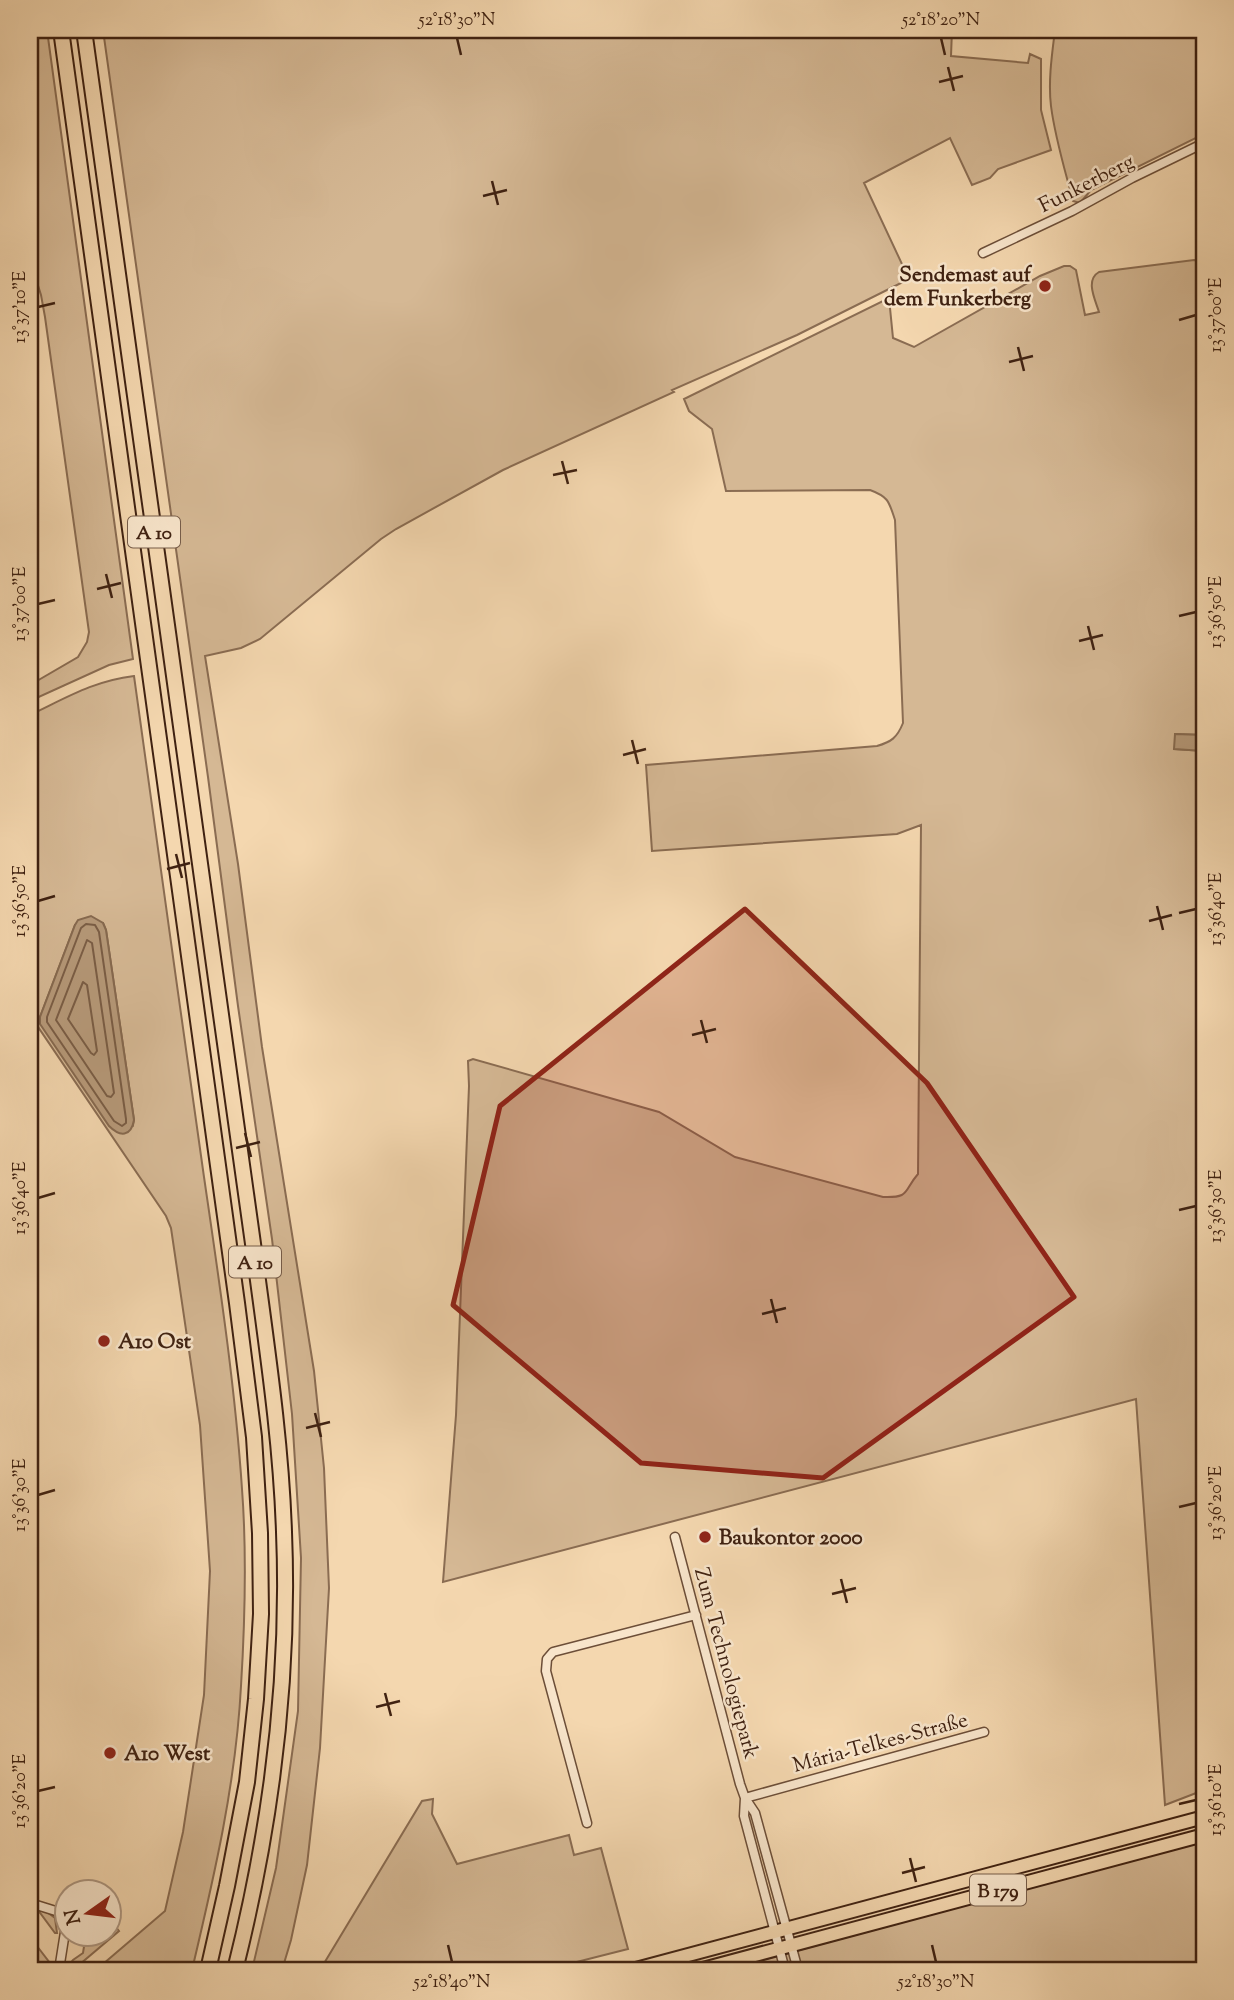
<svg xmlns="http://www.w3.org/2000/svg" width="1234" height="2000" font-family="'Sorts Mill Goudy',serif">
<style>
.green{fill:#d5b894;stroke:#8a6c52;stroke-width:2;fill-rule:evenodd}
.water{fill:#b69979;stroke:#86694f;stroke-width:2}
.lines{fill:none;stroke-linecap:round;stroke-linejoin:round}
.shore{stroke:#7a5d45;stroke-width:2}
.street-casing{stroke:#6c4e38;stroke-width:11}
.primary-casing{stroke:#3f2111;stroke-width:16}
.highway-casing{stroke:#3f2111;stroke-width:18}
.street{stroke:#f8e5cb;stroke-width:8}
.primary{stroke:#f4d7af;stroke-width:12}
.highway{stroke:#f4d7af;stroke-width:14}
.marked{fill:#8f2418;fill-opacity:0.2;stroke:#8f2418;stroke-width:5;stroke-linejoin:round}
.ticks{fill:none;stroke:#3f2111;stroke-width:2.5}
.poi-dot{fill:#8f2418;stroke:#f8e5cb;stroke-width:2.5}
.labels{text-anchor:middle;stroke-width:5;stroke-linejoin:round;paint-order:stroke}
.shield{fill:#f8e5cb;stroke:#765c49;stroke-width:2}
.shield-label{font-size:19px;font-weight:bold;fill:#3f2111}
.street-label{font-size:21px;fill:#3f2111;stroke:#f8e5cb}
.poi-label{font-size:21px;font-weight:bold;fill:#3f2111;stroke:#f8e5cb;text-anchor:start}
.neatline{fill:none;stroke:#3f2111;stroke-width:2.5}
.ticks-label{font-size:18px;text-anchor:middle;fill:#3f2111}
</style>
<rect width="100%" height="100%" fill="#f4d7af"/>
<filter id="stains"><feTurbulence type="fractalNoise" baseFrequency=".00286" numOctaves="4"/><feColorMatrix values="0 0 0 0 .2 0 0 0 0 .09 0 0 0 0 .02 0 0 0 .5 -.17"/></filter>
<radialGradient id="worn" r=".72"><stop offset=".6" stop-color="#630" stop-opacity="0"/><stop offset="1" stop-color="#630" stop-opacity=".3"/></radialGradient>
<path class="green" d="M30,30H47L133,659L109,665L30,701V685L78,657L87,642L89,632L45,317L41,295L30,260Z
M103,30H952L951,56L1028,63L1030,54L1041,59V110L1051,150L998,169L990,178L972,185L950,138L864,183L909,279L797,335L672,390L674,392L503,470L396,529L381,539L260,639L241,648L205,656L238,864L262,1047L314,1371L324,1468L329,1588L320,1748L307,1865L291,1940L282,1970H252L276,1868L298,1711L301,1558L292,1414L272,1239L238,1006L208,777Z
M1055,30H1204V134L1091,190L1080,203L1073,201C1065,170 1055,138 1051,106C1048,81 1052,54 1055,30Z
M1194,260L1204,263V735L1175,734V749L1204,751V1790L1165,1805L1136,1399L443,1582L456,1415L469,1086L468,1061L473,1059L659,1112L735,1157L883,1197C911,1198 903,1191 918,1174L921,825L897,834L652,851L646,765L877,746C891,742 897,738 903,723L895,520C889,502 889,497 870,490L726,491L712,429L689,411L684,399L889,298L893,338L914,347L1040,276L1064,266H1070L1076,270L1085,315L1099,312C1095,299 1085,280 1099,272Z
M134,676C156,843 181,1010 204,1177C219,1280 235,1385 242,1489C247,1555 245,1621 241,1686C236,1783 214,1877 192,1970H96L165,1911L183,1832L204,1695L210,1571L200,1425L171,1228L166,1216L38,1027L30,1025V715C66,698 93,681 134,676ZM103,923L106,930L134,1120L133,1125L40,1017L75,925Z
M433,1799L432,1814L457,1864L569,1835L574,1855L601,1848L628,1949L545,1970H320L422,1801Z
M1204,1841V1970H724L762,1960Z
M38,1910L47,1912L55,1918L57,1933H55Z
M109,1918L119,1931L73,1970H65L73,1960L83,1953L86,1934H108Z
M30,1937L53,1967L52,1970H30Z"/>
<path class="water" d="M1175,734L1204,735V751L1174,749Z
M91,916L103,923L106,930L134,1120C131,1137 120,1137 109,1126L40,1024V1017L75,925L78,920Z"/>
<g class="lines">
<path class="shore" d="M86,924L95,925L99,932L126,1119V1123L122,1126L114,1121L47,1022V1017L81,928Z
M87,940L92,943L114,1093L111,1097L107,1096L56,1020Z
M83,982L87,985L97,1051L94,1055L91,1053L68,1019Z"/>
<defs>
<path id="street" d="M983,253L1072,211L1132,178L1204,143
M675,1537L740,1784L745,1798L755,1813L798,1970
M745,1798L984,1732
M745,1798L744,1816L785,1970
M587,1823L546,1671L547,1659L553,1652L696,1615
M30,1903L59,1912L63,1916L65,1932L59,1970"/>
<path id="primary" d="M632,1970L1204,1817
M699,1970L1204,1835"/>
<path id="highway" d="M61,30L237,1303L254,1437L260,1533L261,1614L256,1699L247,1782L227,1886L208,1970
M84,30C127,332 168,634 210,936C225,1043 240,1151 255,1258C267,1349 281,1440 284,1532C290,1680 271,1827 235,1970"/>
</defs>
<use href="#street" class="street-casing"/>
<use href="#primary" class="primary-casing"/>
<use href="#highway" class="highway-casing"/>
<use href="#street" class="street"/>
<use href="#primary" class="primary"/>
<use href="#highway" class="highway"/>
</g>
<path class="marked" d="M745,909L927,1083L1074,1297L823,1478L641,1463L453,1305L500,1106Z"/>
<path class="ticks" d="M457,38L461,55M941,38L945,55M948,67L954,91M939,82L963,76M492,181L498,205M483,196L507,190M38,307L55,303M1179,320L1196,315M1018,347L1024,371M1009,362L1033,356M562,461L568,484M553,475L577,470M106,574L112,598M97,589L121,583M38,604L55,600M1179,616L1196,612M1088,626L1094,650M1079,641L1103,635M632,740L638,764M623,755L646,749M176,854L182,878M167,869L190,863M38,901L55,896M1157,906L1163,930M1179,913L1196,909M1149,921L1172,915M701,1020L707,1043M692,1035L716,1029M245,1133L251,1157M236,1148L260,1142M38,1198L55,1193M1179,1210L1196,1206M771,1299L777,1323M762,1314L786,1308M315,1413L321,1437M306,1428L330,1422M38,1495L55,1490M1179,1507L1196,1503M841,1579L847,1603M832,1594L856,1588M385,1693L391,1716M376,1707L400,1701M38,1791L55,1787M1179,1804L1196,1800M910,1858L916,1882M902,1873L925,1867M448,1945L452,1962M932,1945L936,1962"/>
<g class="poi-dot">
<circle cx="1045" cy="286" r="7"/>
<circle cx="104" cy="1341" r="7"/>
<circle cx="705" cy="1537" r="7"/>
<circle cx="110" cy="1753" r="7"/>
</g>
<g class="labels">
<g class="shield">
<rect x="128" y="516.5" width="52" height="31" rx="5"/>
<rect x="229" y="1246.5" width="52" height="31" rx="5"/>
<rect x="970" y="1874.5" width="56" height="31" rx="5"/>
</g>
<g class="shield-label">
<text x="154" y="539">A 10</text>
<text x="255" y="1269">A 10</text>
<text x="998" y="1897">B 179</text>
</g>
<g class="street-label">
<text transform="translate(1086 183) rotate(-27)" y="7">Funkerberg</text>
<text transform="translate(727 1663) rotate(75)" y="7">Zum Technologiepark</text>
<text transform="translate(880 1742) rotate(-15)" y="7">Mária-Telkes-Straße</text>
</g>
<g class="poi-label">
<text x="1031" y="281" text-anchor="end">Sendemast auf<tspan x="1031" dy="24">dem Funkerberg</tspan></text>
<text x="118" y="1348">A10 Ost</text>
<text x="719" y="1544">Baukontor 2000</text>
<text x="124" y="1760">A10 West</text>
</g>
</g>
<rect width="1234" height="2000" fill="none" stroke="#f4d7af" stroke-width="77"/>
<g transform="translate(88 1913) rotate(256)"><circle r="33" fill="#f8e5cb" stroke="#ae9781" stroke-width="2"/>
<path d="M0-5L12 26L0 18L-12 26Z" fill="#8f2418"/>
<text y="-10" font-size="19" font-weight="bold" text-anchor="middle" fill="#3f2111">N</text>
</g>
<rect x="38" y="38" width="1158" height="1924" class="neatline"/>
<g class="ticks-label">
<text x="457" y="25">52°18'30"N</text>
<text x="941" y="25">52°18'20"N</text>
<text transform="translate(19 307) rotate(-90)" y="6">13°37'10"E</text>
<text transform="translate(1215 315) rotate(-90)" y="6">13°37'00"E</text>
<text transform="translate(19 604) rotate(-90)" y="6">13°37'00"E</text>
<text transform="translate(1215 612) rotate(-90)" y="6">13°36'50"E</text>
<text transform="translate(19 901) rotate(-90)" y="6">13°36'50"E</text>
<text transform="translate(1215 909) rotate(-90)" y="6">13°36'40"E</text>
<text transform="translate(19 1198) rotate(-90)" y="6">13°36'40"E</text>
<text transform="translate(1215 1206) rotate(-90)" y="6">13°36'30"E</text>
<text transform="translate(19 1495) rotate(-90)" y="6">13°36'30"E</text>
<text transform="translate(1215 1503) rotate(-90)" y="6">13°36'20"E</text>
<text transform="translate(19 1791) rotate(-90)" y="6">13°36'20"E</text>
<text transform="translate(1215 1800) rotate(-90)" y="6">13°36'10"E</text>
<text x="452" y="1987">52°18'40"N</text>
<text x="936" y="1987">52°18'30"N</text>
</g>
<rect width="100%" height="100%" filter="url(#stains)"/>
<rect width="100%" height="100%" fill="url(#worn)"/>
</svg>
